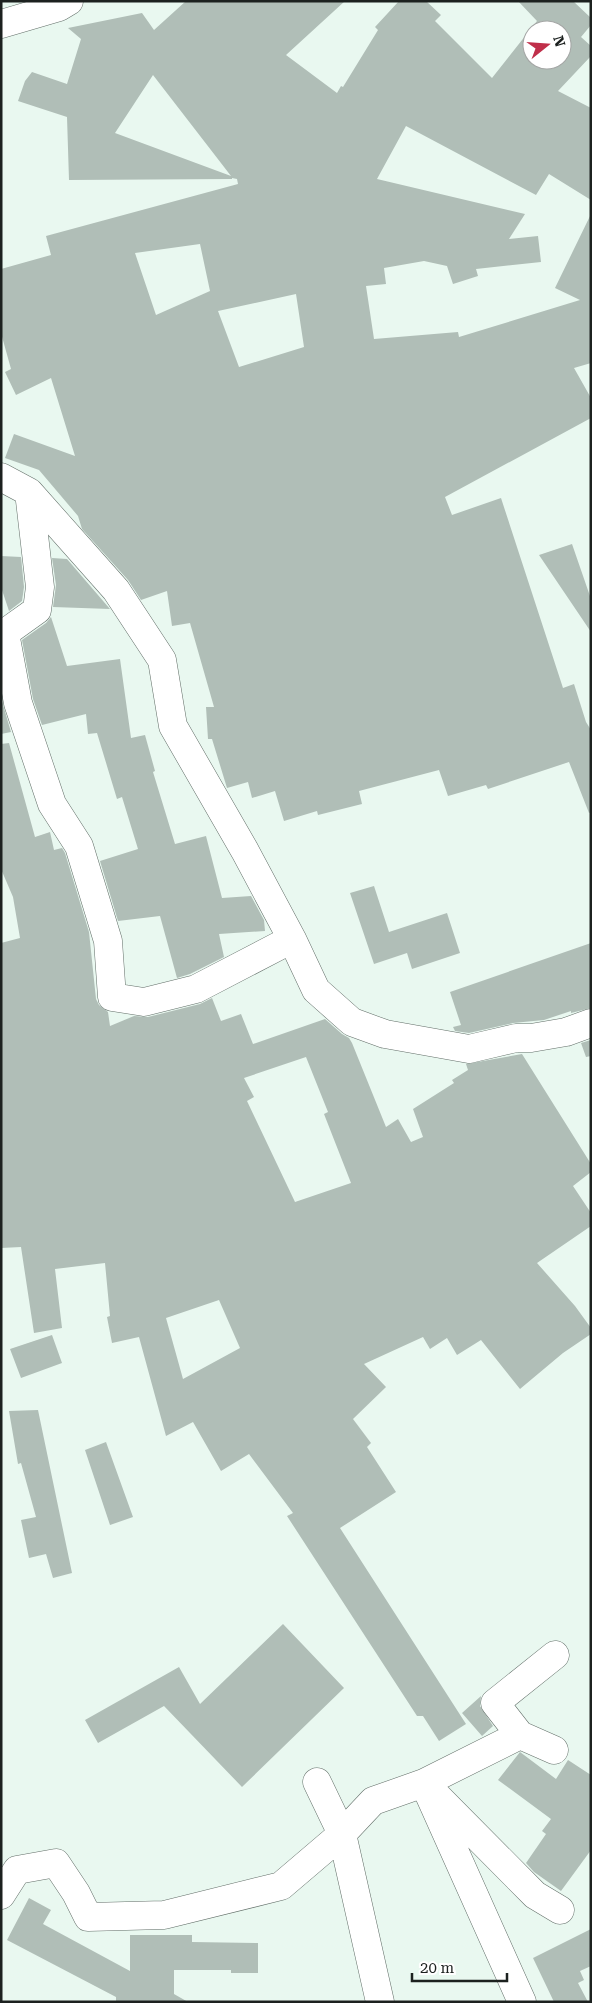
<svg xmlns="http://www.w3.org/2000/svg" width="592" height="2003" font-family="'Roboto Serif',serif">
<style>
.building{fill:#b0beb7;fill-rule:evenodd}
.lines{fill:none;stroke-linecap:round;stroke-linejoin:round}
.street-casing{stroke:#636f69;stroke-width:29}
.street{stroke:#fff;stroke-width:28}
</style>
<rect width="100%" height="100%" fill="#e9f8f0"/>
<path class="building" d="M186,1H345L286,55L337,93L341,86L343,87L378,30L375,27L399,1H426L441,15L435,21L492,78L537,21L518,1H573L591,18V25L581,37L591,46V56L558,91L591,108V200L549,174L536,195L406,126L377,179L525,214L509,239L538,236L541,262L476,269L478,276L453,284L447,266L424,261L384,268L386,284L366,286L374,339L458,332L459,337L580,300L555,288L591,214V363L574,368L591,398V418L445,497L452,515L501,498L563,688L574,684L586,722L591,730V812L589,813L569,762L488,789L486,785L448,796L439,770L359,791L362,804L318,815L317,811L284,821L275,791L252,798L248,782L227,788L212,739H208L206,707H214L190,623L172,626L167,591L141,600L128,580L82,529L78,516L39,470L5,458L14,434L75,456L51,378L16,395L5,372L11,369L1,333V269L51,255L46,236L238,184L237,179L232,178V179L69,180L67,117L18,101L25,81L32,72L67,84L81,39L68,28L142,13L154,30ZM532,30H562V60H532ZM153,75L231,176L115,133ZM200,244L210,291L156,315L135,253ZM296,294L304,347L239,367L218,311Z
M572,544L591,599V632L539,555Z
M1,556L21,557L24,587L22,601L9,611L1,587Z
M52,558L67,559L110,609L53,607L56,585Z
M51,617L67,666L120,659L131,738L145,735L155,771L153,772L175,844L206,836L222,898L251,896L264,920L265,931L219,934L224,957L190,974L177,978L160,916L118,921L100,861L138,849L122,797L117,799L97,733L88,734L86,714L42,725L33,699L22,640L46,623Z
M1,698L11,732L1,734Z
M9,743L35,837L50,832L54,850L62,848L65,853L89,932L96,999L99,1005L108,1012L110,1026L134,1016L148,1017L200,1004L212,998L221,1021L241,1014L253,1044L325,1019L342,1034L349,1038L352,1043L386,1127L398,1119L411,1142L423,1137L413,1109L454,1083L452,1080L468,1070L466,1064L522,1054L591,1164V1172L573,1186L591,1213V1226L537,1263L575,1306L591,1328V1334L563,1353L520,1389L481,1340L457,1355L447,1338L430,1349L423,1337L364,1364L386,1387L353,1419L371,1443L367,1447L396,1492L340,1528L466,1724L439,1741L423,1716H417L287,1516L293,1513L249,1454L221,1471L193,1422L166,1436L139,1337L112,1343L107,1317L110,1316L105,1263L55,1269L62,1328L34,1333L21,1247L1,1248V943L20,938L13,897L1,869V744ZM306,1057L328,1112L324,1114L351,1183L295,1202L247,1101L254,1097L244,1078ZM219,1300L240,1348L183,1379L166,1318Z
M374,886L389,932L447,913L460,953L412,969L407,953L374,964L350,893Z
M591,943V1008L571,1013V1011L544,1020L513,1023L469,1033L455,1031L453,1027L461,1025L450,992Z
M591,1040V1056L586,1057L581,1043Z
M52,1335L62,1363L21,1378L10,1349Z
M38,1410L72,1573L53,1578L46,1554L29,1558L21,1520L36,1517L21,1463L18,1464L9,1411Z
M106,1442L133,1517L110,1525L85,1450Z
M283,1624L344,1688L242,1787L164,1706L98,1743L85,1720L179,1667L200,1704Z
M481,1696L480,1706L493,1726L482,1736L462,1713Z
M520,1752L556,1779L568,1760L591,1775V1850L561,1891L534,1872L526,1863L546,1834L542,1831L551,1819L498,1780Z
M29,1898L51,1910L43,1924L130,1971V1935H192V1942L258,1943V1973H231V1970H174V1994L188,2002H116V1997L7,1940Z
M591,1929V1966L580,1971L584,1980L578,1983L588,2002H554L533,1958Z"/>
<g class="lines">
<defs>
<path id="street" d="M1,24L59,7L69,1
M1,477L29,492L116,590L162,660L173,726L245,851L292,939L316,990L352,1022L385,1034L469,1049L516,1038H531L566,1032L591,1023
M29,492L40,587L37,610L5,633L18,703L52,804L79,846L108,941L112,997L144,1002L196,989L292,939
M520,1735L495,1703L555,1655
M317,1782L342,1834L380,2002
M1,1895L17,1870L56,1863L76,1893L88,1917L164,1915L281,1886L342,1834L373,1801L424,1783L535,1895L560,1910
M522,2002L424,1783L520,1735L554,1750"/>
</defs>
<use href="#street" class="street-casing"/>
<use href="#street" class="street"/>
</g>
<rect width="592" height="2003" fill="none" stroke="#1c211f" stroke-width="5"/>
<g transform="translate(547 45) rotate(73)"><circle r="24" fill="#ffffff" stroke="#a4a6a5"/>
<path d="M0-4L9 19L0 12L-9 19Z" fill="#c02f4a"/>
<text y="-8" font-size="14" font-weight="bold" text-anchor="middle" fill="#1c211f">N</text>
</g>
<path d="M412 1973v8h95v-8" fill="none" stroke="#1c211f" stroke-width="2.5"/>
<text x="420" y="1973" font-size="15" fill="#1c211f" stroke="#ffffff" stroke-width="4" paint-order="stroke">20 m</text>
</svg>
